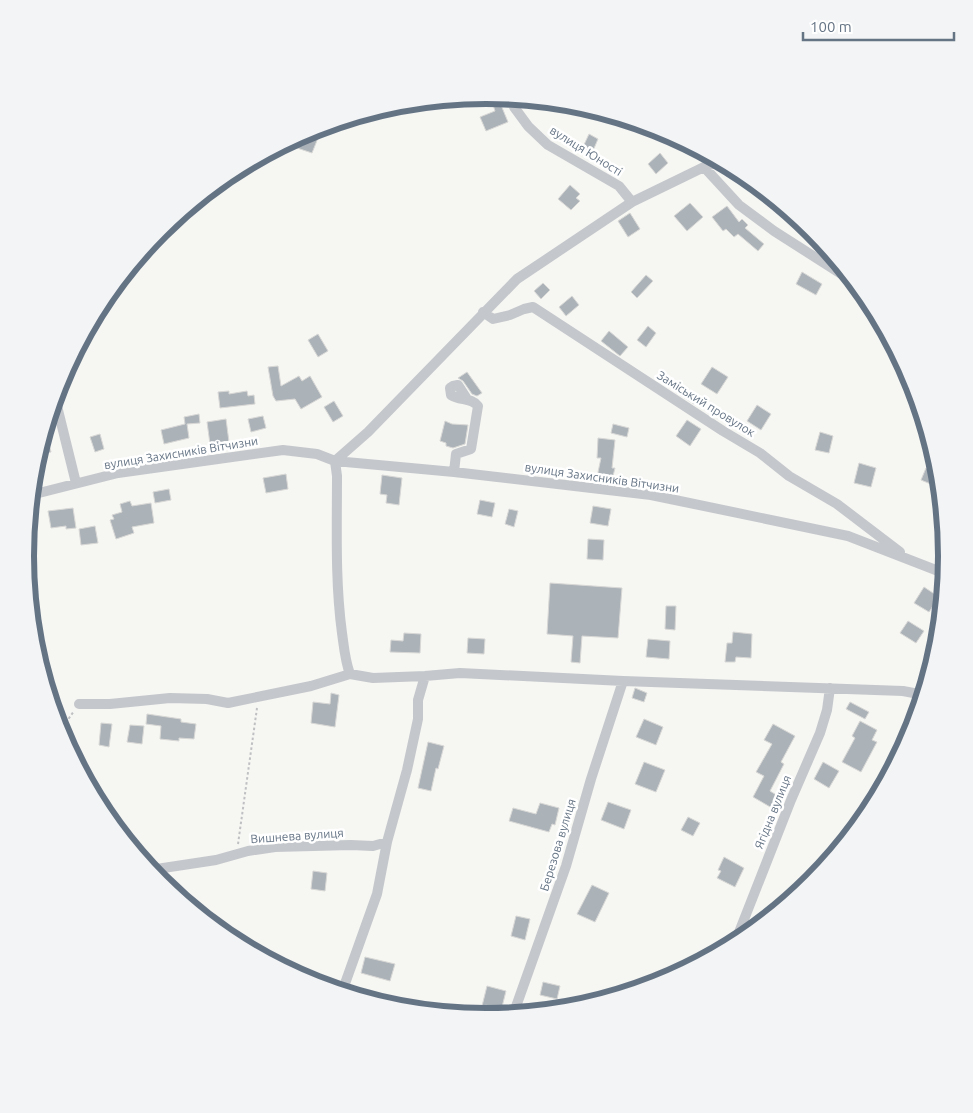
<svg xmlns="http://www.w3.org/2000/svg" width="973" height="1113" font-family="Ubuntu,sans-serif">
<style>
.building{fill:#abb2b8;stroke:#d8d8d6}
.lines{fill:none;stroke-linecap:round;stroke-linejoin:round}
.path{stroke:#bec0c2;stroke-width:2;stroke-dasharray:2.5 2.5;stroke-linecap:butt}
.minor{stroke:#c4c7cb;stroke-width:10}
.labels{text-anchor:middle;stroke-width:5;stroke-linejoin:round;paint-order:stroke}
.street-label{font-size:12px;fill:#657485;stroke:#fff}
.rim{fill:none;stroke:#657485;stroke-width:6}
</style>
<rect width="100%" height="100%" fill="#f6f6f3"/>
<path class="building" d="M490,95L506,97L507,103L501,105L508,122L486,131L480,117L495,111Z
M311,130L320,133L312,153L291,146L293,139Z
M589,134L598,139L592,153L582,149Z
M660,153L668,163L656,174L648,164Z
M570,185L580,194L576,198L580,201L571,210L558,199Z
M690,203L703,217L687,231L674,216Z
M727,206L739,222L742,219L748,225L745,228L764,244L758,251L738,234L734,237L726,229L723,231L712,217Z
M630,213L640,229L628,237L618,221Z
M802,272L822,284L816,295L796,284Z
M646,275L653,281L637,298L631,292Z
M543,283L550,290L541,299L534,291Z
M572,296L579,305L566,316L559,307Z
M648,326L656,333L646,347L637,340Z
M609,331L628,347L620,356L601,341Z
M318,334L328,351L318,357L308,340Z
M278,366L281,386L299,376L302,381L310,376L322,397L301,409L295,399L276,401L273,396L268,367Z
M712,367L728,377L717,394L701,384Z
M467,372L482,393L477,396L472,394L463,381L458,378Z
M678,386L697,400L694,404L674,391Z
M229,391V394L247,391L248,396L254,395L255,404L220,408L218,392Z
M334,401L343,416L333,422L324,407Z
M757,405L771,414L761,430L747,421Z
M199,414L200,423L187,424L189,438L164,444L161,430L185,424L184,417Z
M263,416L266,428L251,432L248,419Z
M226,419L229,442L210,444L207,422Z
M687,420L701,429L690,446L676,436Z
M445,421L452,424L468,425L465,444L453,448L446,446V443L440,441Z
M613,424L629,428L627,437L611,433Z
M45,429L51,452L37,455Z
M820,432L833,436L829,453L815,450Z
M100,434L104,449L95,452L90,437Z
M598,438L615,440L612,468H615L612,480L597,477L601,458H597Z
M859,463L876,468L871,487L854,483Z
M926,468L938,473L933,485L921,480Z
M286,474L288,489L266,493L263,478Z
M382,475L402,478L399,505L386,503L387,495L380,494Z
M169,489L171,500L155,503L153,492Z
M480,500L495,503L492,517L477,514Z
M130,501L132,506L151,503L154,523L132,527L134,533L116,539L110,520L114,519L112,515L122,512L120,504Z
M593,506L611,509L608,526L590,523Z
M73,508L76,528L66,529V526L51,528L48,511Z
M509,509L518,511L514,527L505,524Z
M95,526L98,543L81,545L79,529Z
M588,539L604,540L603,560L587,559Z
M550,583L622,588L618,638L582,636L580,663L571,662L573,636L547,634Z
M924,587L939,597L929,612L914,603Z
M666,606H676L675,630L665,629Z
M908,621L924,631L916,643L900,633Z
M733,632L752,634L751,658L736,657L735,662H725L727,643H732Z
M404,633L421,634L420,653L390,652L391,640L403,641Z
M468,638L485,639L484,654L467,653Z
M648,639L670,641L669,659L646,657Z
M635,688L647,693L644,702L632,698Z
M331,693L339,695L335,727L311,723L313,702L330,704Z
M850,702L869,712L865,719L846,709Z
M147,714L181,719V722L196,724L194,739L179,738V741L160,739L161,726L146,724Z
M644,719L663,727L656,745L636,737Z
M860,721L877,730L872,740L877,742L861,772L842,762L855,738L852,736Z
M101,723L112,724L109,747L99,745Z
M773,724L795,736L781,762L784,764L770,791L778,796L772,808L753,797L764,776L756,772L772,744L764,740Z
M130,725L144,726L142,744L127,742Z
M428,742L444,746L438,769L436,768L431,791L418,788Z
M644,762L665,770L656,792L635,784Z
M823,762L839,771L829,788L814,779Z
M608,802L631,810L624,829L601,820Z
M540,803L559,808L555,825L552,824L549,832L509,821L513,808L536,814Z
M688,817L700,823L693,836L681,830Z
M724,857L744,868L735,887L717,878L721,871L718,870Z
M313,871L327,873L325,891L311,889Z
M592,885L609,893L595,922L577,914Z
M516,916L530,919L525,940L511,936Z
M365,957L395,964L390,981L361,973Z
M543,982L560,986L557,999L540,995Z
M487,986L506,991L501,1011L482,1006Z"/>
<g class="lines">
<path class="path" d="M60,731L74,711
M238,844L257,708"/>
<path class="minor" d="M513,98L514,107L528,126L548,145L619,186L632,202
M721,161L704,167L632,202L517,279L368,432L335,461L337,476C337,528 335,581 342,633C344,647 345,661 350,674L373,678L425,676L460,673L623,681L903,691L924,695
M704,167L739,205L774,231L857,284
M483,312L493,319L510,315L524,309L533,307L723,431L760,453L789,476L837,504L900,552
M55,398L76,483
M454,472L456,454L471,449L478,406C471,397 460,401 451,395L450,388L453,386L458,385L467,399
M31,495L118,473L283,450L317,454L335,461L454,472L651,495L848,536L946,574
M79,704H110L170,698L207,699L228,703L311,686L350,674
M150,870L216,860L248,851L275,847L351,845L373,846L387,842
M734,945L791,800L820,733L827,710L830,688
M342,992L377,894L387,842L407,770L418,719V700L425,676
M513,1015L566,866L591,779L623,681"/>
</g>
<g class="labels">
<g class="street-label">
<text transform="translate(586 151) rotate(32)" y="4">вулиця Юності</text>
<text transform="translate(706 404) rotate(32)" y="4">Заміський провулок</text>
<text transform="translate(181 453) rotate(-9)" y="4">вулиця Захисників Вітчизни</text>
<text transform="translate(602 478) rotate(8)" y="4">вулиця Захисників Вітчизни</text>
<text transform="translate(773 812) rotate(-68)" y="4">Ягідна вулиця</text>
<text transform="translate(297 836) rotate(-4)" y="4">Вишнева вулиця</text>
<text transform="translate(558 845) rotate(-73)" y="4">Березова вулиця</text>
</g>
</g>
<path d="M0 0H973V1113H0ZM34 556a452 452 0 1 1 904 0a452 452 0 1 1-904 0Z" fill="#f3f4f5" fill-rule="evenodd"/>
<path class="rim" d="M34 556a452 452 0 1 1 904 0a452 452 0 1 1-904 0Z"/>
<path d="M803 32v8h151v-8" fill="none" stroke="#657485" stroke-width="2.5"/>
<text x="810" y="32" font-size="15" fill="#657485" stroke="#ffffff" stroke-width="4" paint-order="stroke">100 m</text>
</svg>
